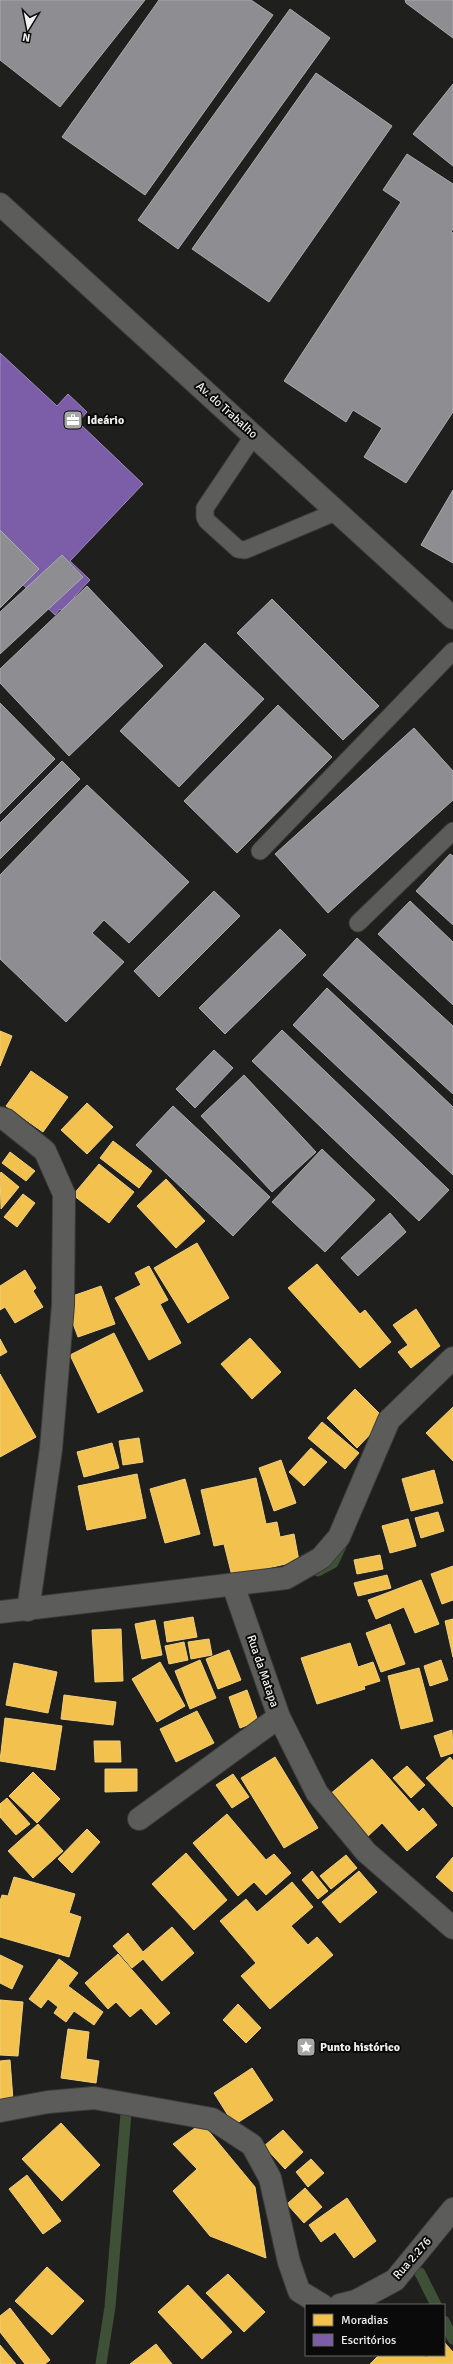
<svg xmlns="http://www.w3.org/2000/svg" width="453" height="2364" font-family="Signika,sans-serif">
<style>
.homes{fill:#f2c14e;stroke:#f1cf7e}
.offices{fill:#7b5ea7;stroke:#9e8abd}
.industry{fill:#8d8d92;stroke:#ababae}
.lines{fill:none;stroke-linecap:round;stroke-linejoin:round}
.stream{stroke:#3e5035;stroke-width:11}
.service-casing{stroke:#3b3c3a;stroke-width:19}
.minor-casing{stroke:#3b3c3a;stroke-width:24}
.secondary-casing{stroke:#3b3c3a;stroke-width:24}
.service{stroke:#5c5d5b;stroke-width:17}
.minor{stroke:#5c5d5b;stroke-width:22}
.secondary{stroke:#5c5d5b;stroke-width:22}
.labels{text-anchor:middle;stroke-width:4;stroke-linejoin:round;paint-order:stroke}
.street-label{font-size:12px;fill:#f0f1ef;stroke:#090a09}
.poi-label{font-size:12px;font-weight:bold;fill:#f0f1ef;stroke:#090a09;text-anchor:start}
</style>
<rect width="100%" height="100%" fill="#1f201e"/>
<path class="homes" d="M0,1031L12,1036L0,1066Z
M31,1071L68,1097L43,1132L6,1106Z
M87,1103L113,1127L87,1154L61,1130Z
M113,1141L152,1171L139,1188L100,1158Z
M10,1152L35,1171L26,1181L2,1163Z
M99,1164L134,1192L109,1223L73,1195Z
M1,1172L19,1187L1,1209L0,1174Z
M166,1179L205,1221L176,1248L137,1206Z
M23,1194L35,1203L17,1227L4,1217Z
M197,1243L229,1298L188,1323L154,1268Z
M317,1264L360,1314L365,1310L391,1342L360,1368L288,1288Z
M149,1266L168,1300L160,1304L181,1343L149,1360L115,1298L141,1285L135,1273Z
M25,1270L36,1288L33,1291L43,1307L15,1323L5,1307L0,1310V1286Z
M101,1286L115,1324L78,1337L64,1299Z
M416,1309L440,1346L411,1368L398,1352L408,1345L393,1325Z
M114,1333L143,1391L98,1413L70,1355Z
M250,1338L281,1372L252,1399L221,1364Z
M0,1339L7,1352L0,1356Z
M0,1374L36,1437L0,1457Z
M355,1389L385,1419L357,1448L327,1418Z
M453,1407V1461L426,1433Z
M322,1422L359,1453L345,1469L308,1438Z
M139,1438L143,1462L123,1465L119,1441Z
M112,1443L119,1468L84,1477L77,1452Z
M311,1448L327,1462L304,1486L289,1472Z
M281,1460L296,1503L274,1511L259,1468Z
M434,1470L443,1503L411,1511L402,1479Z
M137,1474L146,1518L87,1530L78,1486Z
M256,1478L266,1524L277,1522L280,1537L294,1534L299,1561L232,1576L224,1544L214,1546L201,1490Z
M185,1479L200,1534L165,1543L150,1489Z
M438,1512L444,1531L421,1538L415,1518Z
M408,1519L416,1546L390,1553L382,1526Z
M380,1555L383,1569L357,1574L354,1560Z
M453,1566V1600L442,1604L431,1574Z
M387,1575L391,1588L358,1596L354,1583Z
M421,1580L439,1624L415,1633L404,1607L376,1619L368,1600Z
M193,1617L197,1637L167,1642L164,1622Z
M453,1619V1657L445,1621Z
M155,1620L162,1655L142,1659L135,1624Z
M390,1624L405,1664L381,1672L366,1633Z
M121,1629L123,1681L95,1682L92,1630Z
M209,1639L212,1655L191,1659L188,1642Z
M184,1642L188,1660L169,1664L165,1646Z
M350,1643L358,1667L373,1662L380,1681L364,1686L365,1689L317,1704L301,1658Z
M229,1650L241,1680L218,1689L206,1659Z
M200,1660L216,1698L190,1709L175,1671Z
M441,1660L448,1680L430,1686L424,1666Z
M160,1662L185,1706L157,1722L132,1679Z
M14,1663L57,1672L48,1713L6,1705Z
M419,1668L433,1721L401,1729L388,1676Z
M247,1690L258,1721L240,1728L229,1697Z
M64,1695L116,1702L113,1725L61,1719Z
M197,1711L214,1743L176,1762L160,1729Z
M5,1718L62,1726L55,1770L0,1761Z
M452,1730L453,1753L441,1757L434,1736Z
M94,1741H120L121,1762H95Z
M275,1757L318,1828L284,1848L241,1778Z
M450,1757L453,1761V1807L426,1778Z
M372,1759L419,1812L423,1808L437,1825L407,1851L382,1823L366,1838L329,1795Z
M407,1766L425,1785L411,1798L393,1778Z
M105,1769H137V1791L105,1792Z
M33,1772L60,1799L37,1823L9,1796Z
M233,1774L249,1797L232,1808L216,1785Z
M7,1798L30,1824L16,1835L0,1817V1804Z
M227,1814L266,1860L274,1854L291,1873L266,1895L254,1882L238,1896L193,1843Z
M38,1824L63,1851L33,1878L8,1851Z
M87,1829L100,1842L72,1873L58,1859Z
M186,1853L227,1900L194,1930L152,1884Z
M346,1855L357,1868L331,1889L320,1876Z
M453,1857V1892L436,1877Z
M312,1871L328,1891L318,1899L302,1880Z
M359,1871L377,1892L340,1923L322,1902Z
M14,1877L75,1894L69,1913L81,1917L69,1957L0,1937V1901L2,1895L8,1896Z
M292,1882L313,1907L291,1926L308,1945L317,1937L333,1955L270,2009L241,1976L256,1963L220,1921L246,1899L257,1912Z
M172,1927L194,1953L162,1981L143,1959L132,1968L113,1946L128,1933L143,1952Z
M118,1954L170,2013L156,2025L141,2008L130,2017L116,2002L108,2009L85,1983Z
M0,1955L23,1966L12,1989L0,1983Z
M59,1959L78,1973L68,1986L103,2012L94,2025L74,2011L66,2022L54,2013L58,2007L48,1999L41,2008L29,1999Z
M0,2000L23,2002L18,2056L0,2055Z
M238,2004L261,2028L246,2043L223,2020Z
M68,2029L89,2032L86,2059L99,2061L96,2083L61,2078Z
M10,2060L13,2100L0,2101V2061Z
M252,2068L273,2100L234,2125L214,2093Z
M61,2123L100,2165L62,2201L22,2159Z
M202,2123L255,2187L266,2258L210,2236L173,2191L197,2169L173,2144Z
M283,2130L303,2152L285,2169L264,2146Z
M311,2159L324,2173L308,2187L296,2172Z
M27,2175L61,2221L43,2234L9,2189Z
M305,2188L322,2207L304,2223L287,2204Z
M347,2198L376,2241L354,2258L335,2232L321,2242L309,2225Z
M47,2267L84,2301L52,2335L15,2301Z
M228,2274L265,2312L244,2332L206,2293Z
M188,2285L232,2332L202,2359L158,2312Z
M10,2308L50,2360L45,2364H25L0,2332V2316Z
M444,2342L453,2352V2364H370L379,2355H424L425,2357L444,2355Z
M156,2344L172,2364H130Z
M0,2345L16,2364H0Z"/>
<path class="offices" d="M0,353L57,406L68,394L87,412L78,422L143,484L70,561L90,580L74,597L94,616L82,630L60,609L55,615L0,563Z"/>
<path class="industry" d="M0,0H145L60,107L0,60Z
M159,0H251L273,15L145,195L62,137Z
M405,0H453V38L406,3Z
M290,9L330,38L178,249L138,220Z
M316,73L392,126L269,302L192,249Z
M453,84V166L413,134Z
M407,154L453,184V229L451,232L453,233V412L406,483L364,457L382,428L353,410L346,422L284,381L401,202L383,190Z
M453,490V563L421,545Z
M0,530L39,569L0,608Z
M62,555L83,577L0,654V612Z
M87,586L163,666L69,756L0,683V669Z
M272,599L379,706L343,740L237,633Z
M205,643L264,699L179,787L120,731Z
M0,703L55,759L0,814Z
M278,705L332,757L237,853L184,801Z
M414,728L453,771V800L328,913L275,854Z
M62,761L80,779L0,859V823Z
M87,785L189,882L129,943L104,920L92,933L124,962L66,1022L0,959V875Z
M450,854L453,856V925L416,891Z
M214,891L240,916L159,997L134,971Z
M410,901L453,942V1005L378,934Z
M280,929L306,955L225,1034L199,1008Z
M357,938L453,1026V1094L323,975Z
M327,988L453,1107V1175L293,1025Z
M282,1030L449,1190L419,1221L252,1061Z
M214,1050L233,1068L195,1108L176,1089Z
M244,1075L316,1152L272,1192L201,1116Z
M173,1106L270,1197L233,1236L136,1145Z
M322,1149L375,1200L325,1252L272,1202Z
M390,1213L406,1232L358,1276L341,1258Z"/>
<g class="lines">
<path class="stream" d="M318,1571L333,1563L341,1546
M420,2273L436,2305
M444,2321L453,2339
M101,2364L110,2307L127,2101"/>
<defs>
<path id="service" d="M254,435L205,508V517L207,521L238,549L245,550L338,511
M260,851L453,651
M358,923L453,831"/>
<path id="minor" d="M0,1118L6,1120L45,1151L64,1194L63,1305L51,1449L28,1610
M233,1585L279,1717L317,1793L366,1852L453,1928
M0,1612L286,1578L321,1558L339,1537L389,1420L453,1358
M139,1819L279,1717
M0,2111L48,2102L94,2098L212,2119L252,2145L270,2178L289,2262L299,2291L322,2305
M340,2305L356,2301L395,2280L453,2209"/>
<path id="secondary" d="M0,204L453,618"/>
</defs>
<use href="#service" class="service-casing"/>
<use href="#minor" class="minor-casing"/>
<use href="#secondary" class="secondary-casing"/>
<use href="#service" class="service"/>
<use href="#minor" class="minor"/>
<use href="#secondary" class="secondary"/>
</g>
<defs>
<symbol id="office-square" viewBox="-11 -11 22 22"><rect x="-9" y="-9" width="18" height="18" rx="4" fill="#a7a8a6" stroke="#090a09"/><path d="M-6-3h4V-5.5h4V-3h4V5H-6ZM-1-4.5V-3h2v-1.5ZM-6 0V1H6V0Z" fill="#fff"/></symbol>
<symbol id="sight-square" viewBox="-11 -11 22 22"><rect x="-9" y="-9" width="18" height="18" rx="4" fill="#a7a8a6" stroke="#090a09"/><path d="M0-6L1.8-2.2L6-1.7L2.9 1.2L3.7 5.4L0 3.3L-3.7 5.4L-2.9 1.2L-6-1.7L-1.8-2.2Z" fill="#fff"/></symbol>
</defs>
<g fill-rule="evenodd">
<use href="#office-square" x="62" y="409" width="22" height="22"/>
<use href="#sight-square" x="295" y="2036" width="22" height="22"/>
</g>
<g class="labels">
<g class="street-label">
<text transform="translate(227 410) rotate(42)" y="4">Av. do Trabalho</text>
<text transform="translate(263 1671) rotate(71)" y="4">Rua da Matapa</text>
<text transform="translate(412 2258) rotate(-49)" y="4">Rua 2.276</text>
</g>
<g class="poi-label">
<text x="87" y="424">Ideário</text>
<text x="320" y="2051">Punto histórico</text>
</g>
</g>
<rect x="305" y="2304" width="140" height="52" fill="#090a09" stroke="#656665"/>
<rect x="313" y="2314" width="20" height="12" fill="#f2c14e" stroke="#656665"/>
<text x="341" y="2324" font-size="12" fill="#f0f1ef">Moradias</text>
<rect x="313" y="2334" width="20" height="12" fill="#7b5ea7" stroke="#656665"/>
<text x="341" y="2344" font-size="12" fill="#f0f1ef">Escritórios</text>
<g transform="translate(28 28) rotate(190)" stroke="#090a09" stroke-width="3" paint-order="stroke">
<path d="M0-3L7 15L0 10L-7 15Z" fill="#f0f1ef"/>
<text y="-6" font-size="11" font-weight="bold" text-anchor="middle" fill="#f0f1ef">N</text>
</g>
</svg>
